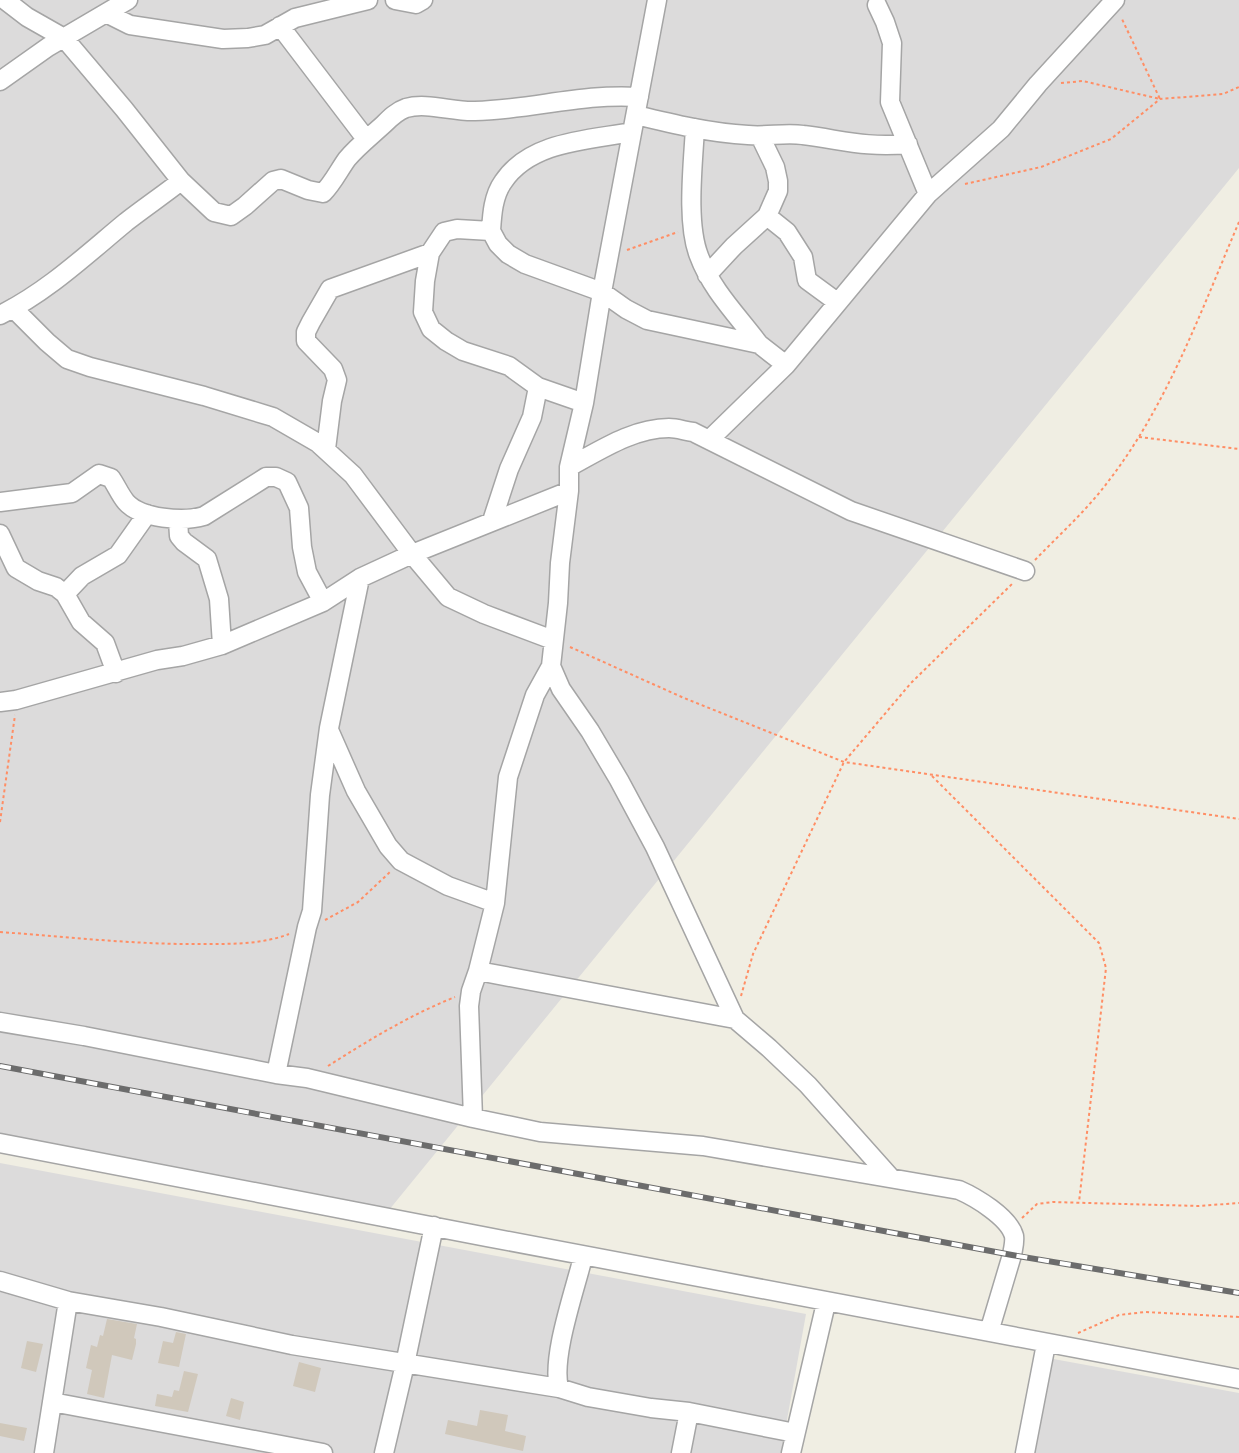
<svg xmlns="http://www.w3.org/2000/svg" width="1239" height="1453" font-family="'Fira Sans Condensed',sans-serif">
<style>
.residential{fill:#dcdbdb}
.building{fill:#d0c8bb}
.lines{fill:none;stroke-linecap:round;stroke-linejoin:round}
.minor-casing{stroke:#a5a5a5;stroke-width:21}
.path{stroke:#ff8e65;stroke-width:2;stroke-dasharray:3 3;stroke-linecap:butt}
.minor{stroke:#fff;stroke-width:18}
.rail-casing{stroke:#6c6c6c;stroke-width:6}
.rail{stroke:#fff;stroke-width:4;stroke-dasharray:11;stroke-linecap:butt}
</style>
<rect width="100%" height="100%" fill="#f0eee3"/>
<path class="residential" d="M0,0H1239V168L389,1210L0,1133Z
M0,1163L806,1314L781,1453H0Z
M1048,1358L1239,1393V1453H1033Z"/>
<path class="building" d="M107,1319L137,1324L134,1338L136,1339V1344L132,1360L112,1355L104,1398L87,1394L92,1370L86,1368L91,1345L97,1347L100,1335L103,1336Z
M176,1332L186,1334L179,1367L158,1363L163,1341L173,1343Z
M27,1341L43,1344L36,1372L21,1368Z
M299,1362L321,1368L315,1392L293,1386Z
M184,1371L198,1374L188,1412L155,1406L157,1394L172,1397L174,1390L179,1391Z
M231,1398L244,1402L240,1420L226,1416Z
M480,1410L508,1415L505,1431L526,1436L523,1451L445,1434L448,1420L477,1426Z
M0,1423L27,1428L24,1441L0,1436Z"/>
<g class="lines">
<defs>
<path id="minor" d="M5,0L27,17L64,38L124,109L181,181L214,212L231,216L245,206L273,181L281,179L308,190L323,193C333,183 339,170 347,159C358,146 371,136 384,124C390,118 397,111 406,108C427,102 453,112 475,111C531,110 582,93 639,97
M395,0L416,4L423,0
M657,0L602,292L584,403L569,467V491L560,563L558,603L551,666L535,695L508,777L495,903L478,971L735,1019
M877,5L885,22L892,43L890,102L928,194
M106,13L130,25L223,39L248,38L265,35L295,18L368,0
M280,26L366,139
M0,81L48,47L128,0
M636,115C673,124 710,133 748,135C767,137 785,132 803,135C843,140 866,148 908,144
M695,128C693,165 686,223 699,256C711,289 738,316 759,344
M767,216L787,232L803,257L807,280L837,302
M491,231C492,215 493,196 503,182C530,141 589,140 632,132
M707,275L734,246L767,216L778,191V181L775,167L760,136
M13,308L47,342L67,359L90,367L204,396L273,417L318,443L353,475L412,554L448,597L484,614L553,640
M0,315C47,292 86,255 126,222C144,208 163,195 181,181
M584,403L538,387L509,366L463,351L446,341L431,329L423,312L425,281L430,253L444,232L457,229L491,231L498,244L508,254L525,264L602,292L626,309L647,320L759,344L786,365
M709,440L786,365L928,194L1001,129L1038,84L1115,0
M326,449L332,401L337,380L333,369L306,341V332L311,322L330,289L430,253
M569,467C599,451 633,428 669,428C677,428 685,431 693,432L851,511L1025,571
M0,502L72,493L99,474L111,478C116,485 120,495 126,502C141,519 184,522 204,516L266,477H276L287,482L299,508L302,547L307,572L323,602
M178,520L179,536L184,542L207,559L219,599L222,645
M492,521L509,469L532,417L538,387
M0,534L16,568L38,581L56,587L65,594L81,622L105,643L116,673
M65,594L82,576L118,555L147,514
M551,666L561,689L590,731L619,780L655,847L735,1019L769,1048L808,1085L891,1178
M0,702L16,700L157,660L183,656L222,645L323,602L360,578L412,554L569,491
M329,730L356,791L388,846L401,861L448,886L495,903
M0,1022L84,1036L276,1074L307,1078L473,1118L540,1132L703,1146L959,1190C975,1197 1009,1217 1014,1236C1015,1242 1013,1249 1012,1255L989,1332
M276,1074L307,927L312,911L320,795L329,728L360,578
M473,1118L469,1006L471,991L478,971
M0,1143C413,1222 825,1304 1239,1379
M0,1281L68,1301L161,1317L292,1345L559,1388L588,1397L651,1408L689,1412L795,1433
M559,1388C551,1357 575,1290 583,1257
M52,1402L323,1453
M44,1453L68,1301
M384,1453L405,1364L434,1226
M681,1453L689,1412
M791,1453L826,1303
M1025,1453L1046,1344"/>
</defs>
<use href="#minor" class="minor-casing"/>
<path class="path" d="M1061,83L1083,81L1160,99L1121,17
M965,184L1041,167L1111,139L1160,99L1223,94L1239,87
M627,250L678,232
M1139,437L1239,449
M1035,560C1059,535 1086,511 1107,483C1167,406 1201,311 1239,222
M570,647L684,698L844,762L1239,819
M932,776L1099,943L1106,968L1079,1202
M0,822L15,715
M325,920L358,902L390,872
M0,932C69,937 138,945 207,944C235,944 263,944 289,934
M741,996L753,954L844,762L911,683L1012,584
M328,1066C369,1040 410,1015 455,997
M1022,1218L1037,1204L1053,1202L1198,1206L1239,1203
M1078,1333L1119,1315L1145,1312L1239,1317"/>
<use href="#minor" class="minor"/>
<defs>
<path id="rail" d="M0,1066L1012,1255L1239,1293"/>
</defs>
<use href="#rail" class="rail-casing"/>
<use href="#rail" class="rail"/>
</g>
</svg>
